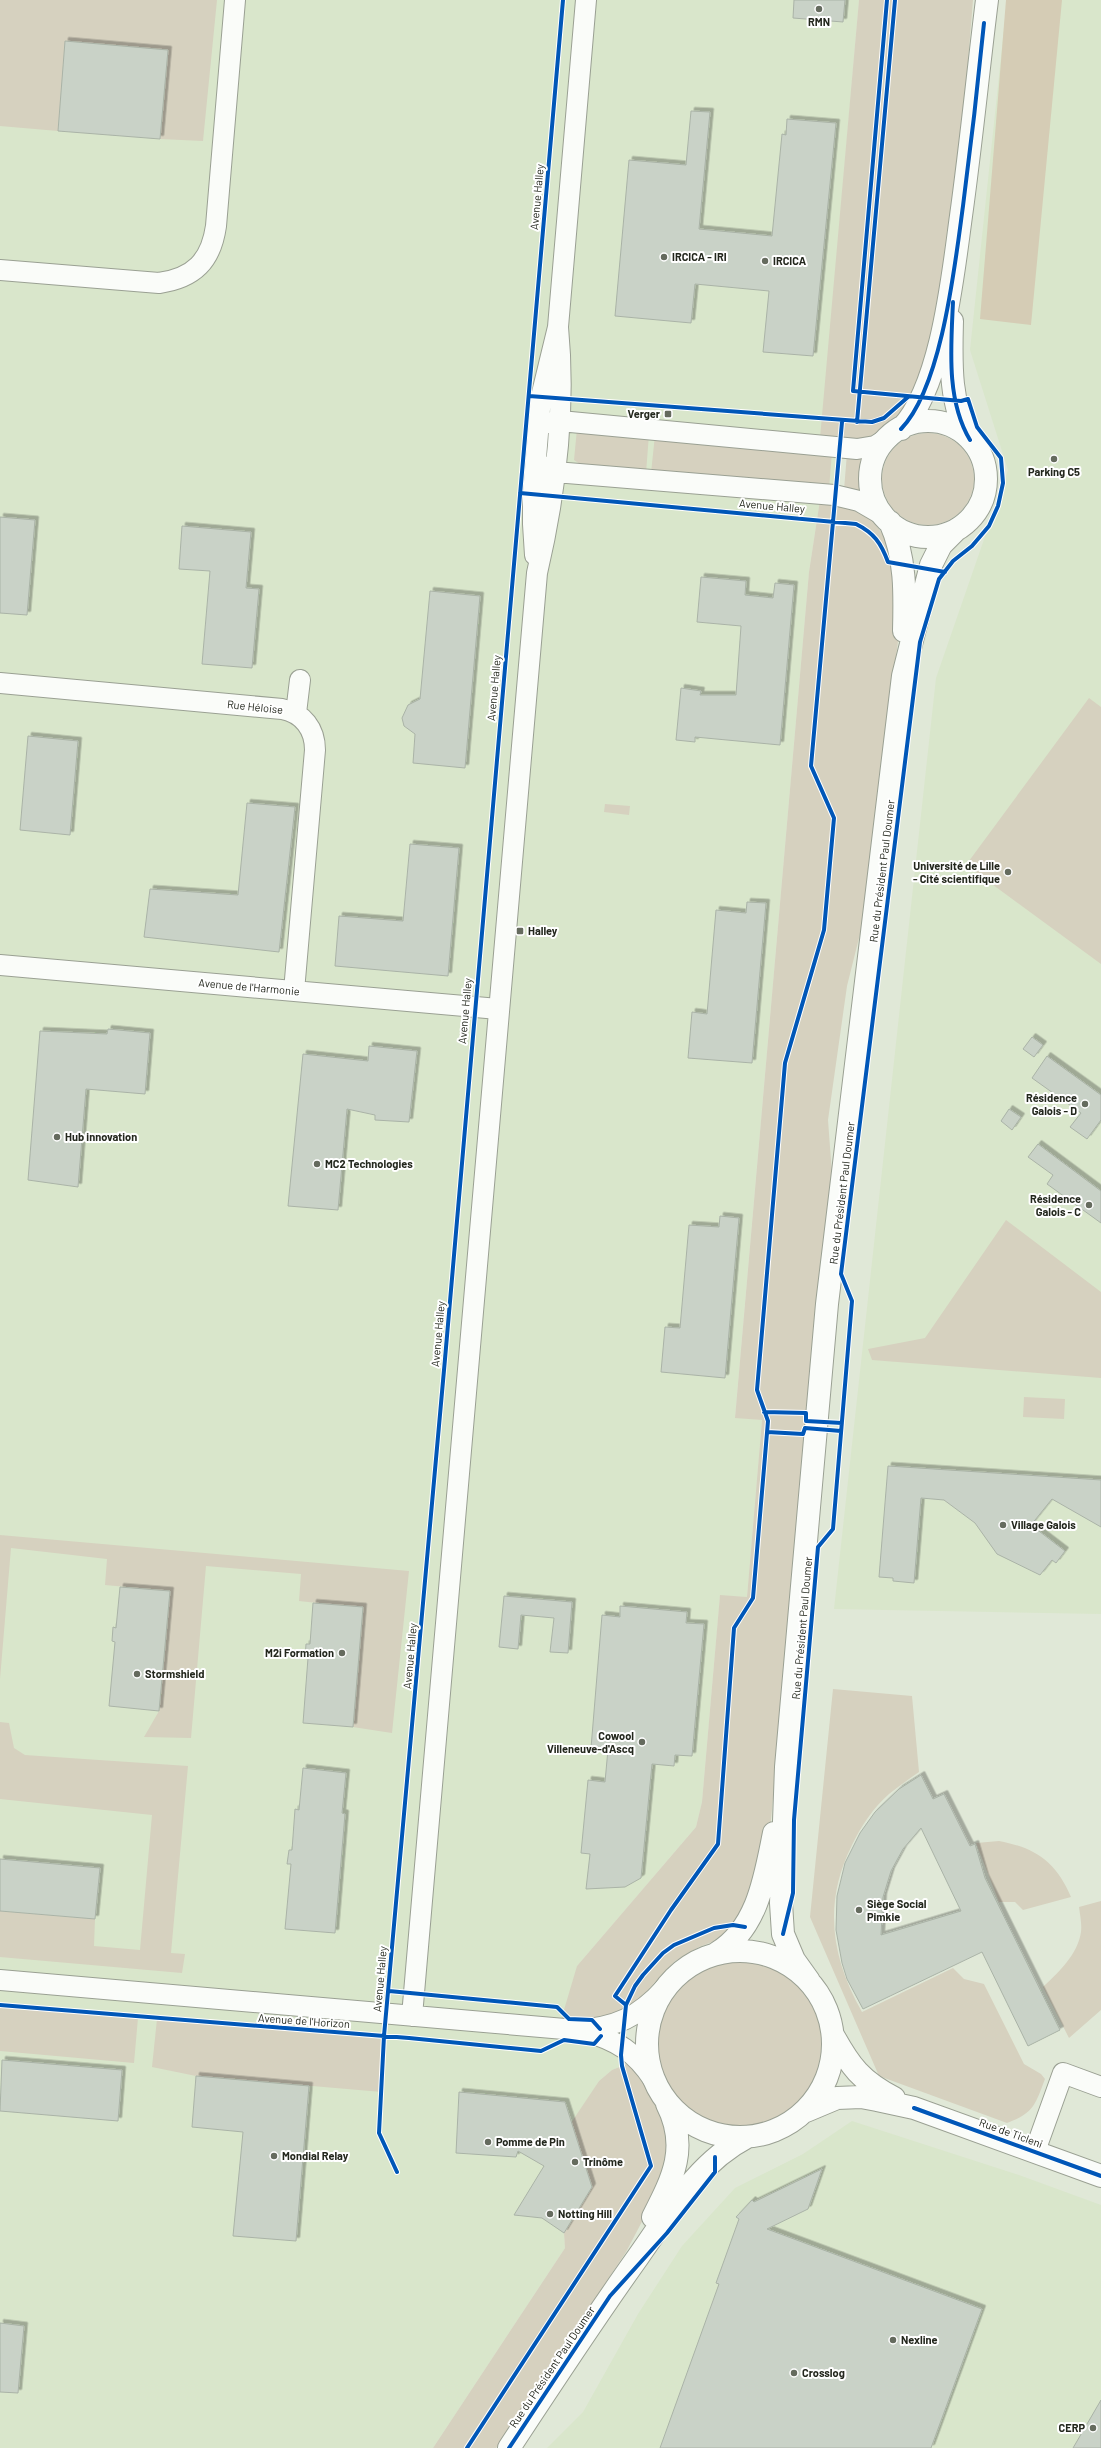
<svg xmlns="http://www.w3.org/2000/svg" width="1101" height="2448" font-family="Barlow,sans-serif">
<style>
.built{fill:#d9e6cb}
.green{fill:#d6d1bf}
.forest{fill:#d5ccb5}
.building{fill:#c9d2c7;stroke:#aab3a7;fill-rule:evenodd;filter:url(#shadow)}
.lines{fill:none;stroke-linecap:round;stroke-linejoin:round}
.street-casing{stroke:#9aa093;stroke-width:22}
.secondary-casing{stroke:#9aa093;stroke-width:24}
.street{stroke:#fafcf9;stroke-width:20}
.secondary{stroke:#fafcf9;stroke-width:22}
.cycleway-casing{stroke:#fff;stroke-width:6}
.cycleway{stroke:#0057b8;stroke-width:4}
.poi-dot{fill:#656b5e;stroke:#fff;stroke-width:1.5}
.labels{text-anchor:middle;stroke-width:4;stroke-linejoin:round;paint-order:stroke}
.poi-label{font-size:11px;font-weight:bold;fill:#23271d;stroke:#fff;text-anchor:start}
.street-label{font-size:11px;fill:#23271d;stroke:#fff}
</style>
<defs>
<filter id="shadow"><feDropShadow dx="3.5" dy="-3.5" stdDeviation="0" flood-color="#0004"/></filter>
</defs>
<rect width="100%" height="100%" fill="#e0e8d7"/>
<path class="built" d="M0,0H859L821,438L839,447L834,502L820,500L809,572L735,1417L762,1420L747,1597L720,1596L702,1802L696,1827L577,1966L626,2010L622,2066L612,2070L599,2081L572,2123L592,2187L564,2233L565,2248L433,2448H0Z
M1007,0H1101V1614L834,1609L936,678L1008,470L970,350Z
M852,2121L1019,2175L1101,2205V2448H547L583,2412L638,2314L682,2246L735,2188L803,2154Z"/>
<path class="green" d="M0,0H217L203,141L160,139L168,50L66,41L58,131L0,126Z
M859,0H973L963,123L941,294L931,348L912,405L869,441L820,438Z
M577,429L649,434L646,473L580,464L574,460Z
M882 479a46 46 0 1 1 92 0a46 46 0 1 1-92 0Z
M655,435L832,452L829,489L651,473Z
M847,453L861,455L859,491L844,490Z
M820,500L847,503L869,516L881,532L895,555L899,633L865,914L847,986L828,1120L832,1174L770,1830L742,1915L720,1939L699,1947L675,1961L636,2003L600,2021L561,2020L577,1966L696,1827L702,1802L720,1595L747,1597L762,1420L735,1418L809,572Z
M1089,698L1101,707V964L966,865Z
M605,804L630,806L629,815L604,812Z
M1006,1220L1101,1292V1378L872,1360L868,1349L925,1338Z
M1024,1397L1065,1399L1064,1419L1023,1417Z
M0,1535L409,1571L392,1733L353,1727L363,1608L299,1601L301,1574L206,1566L191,1738L144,1737L159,1711L170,1591L105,1585L107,1559L11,1548L0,1679Z
M833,1689L912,1696L919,1772C909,1779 899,1786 889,1794C874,1807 861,1826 852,1845C823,1903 831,1957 862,2012L953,1968L964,1979L984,1984L1024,2064L1041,2074L1045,2079C1035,2105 1034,2113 1007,2123L879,2076L810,1917Z
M0,1722L9,1723L14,1748L25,1755L188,1766L171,1953L185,1954L182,1973L0,1957V1911L95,1919L94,1946L140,1950L152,1815L0,1799Z
M999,1841C1036,1848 1056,1862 1071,1897L1023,1910L1015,1902H999L976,1843Z
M1101,1901V2010L1069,2038L1043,1987C1058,1973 1078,1954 1081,1932C1082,1924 1080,1915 1079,1907Z
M657 2044a83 83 0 1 1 166 0a83 83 0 1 1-166 0Z
M0,2005L138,2018L134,2063L0,2051Z
M157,2019L384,2036L382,2092L196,2076L152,2067Z
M632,2062L670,2133L666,2176L626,2252L496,2448H433L565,2248L564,2233L592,2187L571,2123L599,2081L612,2070Z"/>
<path class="forest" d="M1006,0H1062L1031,325L980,319Z"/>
<path class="building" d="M794,0H845L843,22L793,18Z
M65,41L168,50L160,139L58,131Z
M691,111L710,112L699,229L772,236L782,134L786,135L787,119L836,123L813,356L763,352L769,291L695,284L691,323L615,316L629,160L686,165Z
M0,517L35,520L27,615L0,613Z
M182,526L251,532L246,588L259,589L252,668L202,664L210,571L179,569Z
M701,577L746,581L745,595L773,598L775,583L794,585L780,745L695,737V742L676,740L681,688L701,691L700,695H736L741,626L697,622Z
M430,591L480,596L465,768L413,763L415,734L404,726L402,718L408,705L420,699Z
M28,736L78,741L70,835L20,830Z
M247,803L295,807L279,952L144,937L150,889L238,895Z
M410,844L459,848L448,976L335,966L339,916L403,921Z
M747,902L766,903L752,1063L688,1058L692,1012L707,1014L716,910L746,913Z
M108,1029L150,1033L145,1094L86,1089L78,1187L28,1180L40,1031L107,1034Z
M1032,1037L1043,1045L1034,1057L1023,1049Z
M369,1046L417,1051L409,1122L375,1120V1115L347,1109L338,1210L288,1206L303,1054L368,1061Z
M1047,1056L1101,1095V1120L1087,1139L1070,1127L1081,1113L1032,1078Z
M1009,1109L1021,1117L1012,1130L1001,1121Z
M1038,1144L1101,1191V1223L1047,1184L1053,1175L1028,1157Z
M720,1216L739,1218L725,1378L661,1372L665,1327L680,1328L689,1225L719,1227Z
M888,1466L1101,1480V1527L1052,1499L1031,1525L1065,1551L1056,1563L1052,1560L1040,1575L997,1554L975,1523L944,1500L921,1498L914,1583L893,1581V1578L879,1577Z
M120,1587L170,1591L159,1711L109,1706L115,1642L112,1641L113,1627L116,1628Z
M504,1596L572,1602L568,1653L550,1652L554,1618L521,1615L518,1649L499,1647Z
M313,1603L363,1607L353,1727L303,1723L308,1658H305L306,1644H310Z
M620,1606L687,1612L686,1623L704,1624L692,1756L675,1755L674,1766L652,1764L641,1878L625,1887L586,1889L590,1854L581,1853L588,1780L605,1782L608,1749L591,1748L602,1615L620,1617Z
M303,1768L346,1773L342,1813L345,1814L335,1933L285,1929L291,1864H287L289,1850H292L295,1809L299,1810Z
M921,1775L933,1799L944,1794L970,1846L975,1844L985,1878L1060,2030L1028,2046L982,1952L863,2009L847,1979L842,1963L836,1930L837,1896L845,1863L860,1833L875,1812L899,1789ZM921,1828L961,1911L881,1935L883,1897L891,1871L903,1849Z
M0,1859L100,1868L95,1919L0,1911Z
M2,2060L122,2070L118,2121L0,2111Z
M196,2076L309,2086L296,2241L233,2236L243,2132L192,2127Z
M459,2092L565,2102L592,2187L564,2233L542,2218L514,2215L544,2166L518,2151L516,2157L456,2153Z
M822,2169L808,2209L767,2229L982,2309L931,2448H660L719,2284L716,2283L739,2219L736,2217L752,2200L754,2202Z
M0,2323L24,2326L18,2393L0,2392Z
M1101,2400V2448H1073Z"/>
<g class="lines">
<defs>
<path id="street" d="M0,270L159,283C194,278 211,261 216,226L235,0
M547,423L560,421L857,449L875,446L888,438
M543,466L555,472L834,495L859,501L883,515
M535,555L533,524V494L541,397L558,327L586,0
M0,683L282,709C303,713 315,729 315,750L294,991
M296,713L300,680
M0,965L498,1009
M0,1980L576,2030C615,2028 639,2017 665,1988
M412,2016L537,573C556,492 566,410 558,327
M586,2032C617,2040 636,2053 653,2079
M1035,2151L1063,2073L1101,2087"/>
<path id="secondary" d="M952,321C951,360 949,405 970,439
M870 479a58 58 0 1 1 116 0a58 58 0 1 1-116 0Z
M901,429C942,387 953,274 961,216C971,144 978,72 987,0
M890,522C906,557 905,594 904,631
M647 2044a93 93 0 1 1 186 0a93 93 0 1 1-186 0Z
M717,1953C758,1928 765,1877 774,1833
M809,1981L794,1960L783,1934L781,1903L786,1767L827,1304L903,676L931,565L941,545L956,530
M833,2035C850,2066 861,2081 894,2098
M806,2111L837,2098L861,2097L877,2100L914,2108L1101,2176
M653,2217C673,2178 689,2147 667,2104
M509,2448C551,2384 593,2320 638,2257C670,2212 697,2163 747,2137"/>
</defs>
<use href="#street" class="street-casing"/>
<use href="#secondary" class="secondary-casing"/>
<use href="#street" class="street"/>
<use href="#secondary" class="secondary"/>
<defs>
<path id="cycleway" d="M953,302C951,347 946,400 970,440
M529,396L872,422L884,418L908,397
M857,422L895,0
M901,429C942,387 955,264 963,206C971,145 978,84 984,23
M520,493L856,524C874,533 881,543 888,562L945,572
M764,1412L806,1413V1421L842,1423
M767,1432L803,1434L805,1428L841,1431
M783,1934L793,1893L794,1820L818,1547L833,1529L852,1301L841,1274L920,642L939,579L953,561L972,546L989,526L998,506L1003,483L1001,458L977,427L968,399L961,401L853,391L887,0
M389,1991L557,2007L569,2019L592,2020L600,2029
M0,2005L409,2038L541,2051L564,2040L594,2044L601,2036
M626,2005L615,1996L671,1910L718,1844L734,1628L753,1598L768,1421L757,1390L785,1063L824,930L834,818L811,766L842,422
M914,2108L1101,2176
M397,2172L379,2133L384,2036L445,1359L563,0
M467,2448L651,2166L622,2066L621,2055L626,2005L635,1986L643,1975L663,1953L674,1945L714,1928L733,1925L745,1927
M509,2448L610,2296L667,2233L715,2172V2157"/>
</defs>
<use href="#cycleway" class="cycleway-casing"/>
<use href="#cycleway" class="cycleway"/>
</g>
<g class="poi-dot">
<circle cx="819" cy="9" r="4"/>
<circle cx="664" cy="257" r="4"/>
<circle cx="765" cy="261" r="4"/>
<rect x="664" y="410" width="8" height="8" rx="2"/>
<circle cx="1054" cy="459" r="4"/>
<circle cx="1008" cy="872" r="4"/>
<rect x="516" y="927" width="8" height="8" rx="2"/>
<circle cx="1085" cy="1104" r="4"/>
<circle cx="57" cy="1137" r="4"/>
<circle cx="317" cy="1164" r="4"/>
<circle cx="1089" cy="1205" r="4"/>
<circle cx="1003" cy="1525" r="4"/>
<circle cx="342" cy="1653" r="4"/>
<circle cx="137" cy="1674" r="4"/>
<circle cx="642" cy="1742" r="4"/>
<circle cx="859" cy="1910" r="4"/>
<circle cx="488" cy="2142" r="4"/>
<circle cx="274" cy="2156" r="4"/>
<circle cx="575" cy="2162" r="4"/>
<circle cx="550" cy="2214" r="4"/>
<circle cx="893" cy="2340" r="4"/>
<circle cx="794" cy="2373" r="4"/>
<circle cx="1093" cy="2428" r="4"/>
</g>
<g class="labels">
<g class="poi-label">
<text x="819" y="26" text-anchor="middle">RMN</text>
<text x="672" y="261">IRCICA - IRI</text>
<text x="773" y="265">IRCICA</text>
<text x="660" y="418" text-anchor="end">Verger</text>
<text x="1054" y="476" text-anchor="middle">Parking C5</text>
<text x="1000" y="870" text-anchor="end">Université de Lille<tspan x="1000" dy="13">‐ Cité scientifique</tspan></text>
<text x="528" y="935">Halley</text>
<text x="1077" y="1102" text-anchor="end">Résidence<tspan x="1077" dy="13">Galois - D</tspan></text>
<text x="65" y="1141">Hub innovation</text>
<text x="325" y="1168">MC2 Technologies</text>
<text x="1081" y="1203" text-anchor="end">Résidence<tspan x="1081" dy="13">Galois - C</tspan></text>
<text x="1011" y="1529">Village Galois</text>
<text x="334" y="1657" text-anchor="end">M2i Formation</text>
<text x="145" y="1678">Stormshield</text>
<text x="634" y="1740" text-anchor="end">Cowool<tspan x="634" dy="13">Villeneuve-d'Ascq</tspan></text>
<text x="867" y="1908">Siège Social<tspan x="867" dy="13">Pimkie</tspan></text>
<text x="496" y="2146">Pomme de Pin</text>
<text x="282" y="2160">Mondial Relay</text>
<text x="583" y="2166">Trinôme</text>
<text x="558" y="2218">Notting Hill</text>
<text x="901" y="2344">Nexline</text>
<text x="802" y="2377">Crosslog</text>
<text x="1085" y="2432" text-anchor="end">CERP</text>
</g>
<g class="street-label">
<text transform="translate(537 197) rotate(-85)" y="4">Avenue Halley</text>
<text transform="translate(772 506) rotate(5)" y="4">Avenue Halley</text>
<text transform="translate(494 688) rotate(-85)" y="4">Avenue Halley</text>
<text transform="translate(255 707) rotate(6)" y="4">Rue Héloise</text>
<text transform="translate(882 871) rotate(-83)" y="4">Rue du Président Paul Doumer</text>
<text transform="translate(249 987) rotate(5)" y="4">Avenue de l'Harmonie</text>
<text transform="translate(465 1011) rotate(-85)" y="4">Avenue Halley</text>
<text transform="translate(842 1193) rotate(-83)" y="4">Rue du Président Paul Doumer</text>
<text transform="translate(438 1334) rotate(-85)" y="4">Avenue Halley</text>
<text transform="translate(802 1628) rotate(-85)" y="4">Rue du Président Paul Doumer</text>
<text transform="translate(410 1656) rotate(-85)" y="4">Avenue Halley</text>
<text transform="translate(380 1979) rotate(-85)" y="4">Avenue Halley</text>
<text transform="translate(304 2021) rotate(4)" y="4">Avenue de l'Horizon</text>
<text transform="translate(1011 2133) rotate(20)" y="4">Rue de Ticleni</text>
<text transform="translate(552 2367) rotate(-56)" y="4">Rue du Président Paul Doumer</text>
</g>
</g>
</svg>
